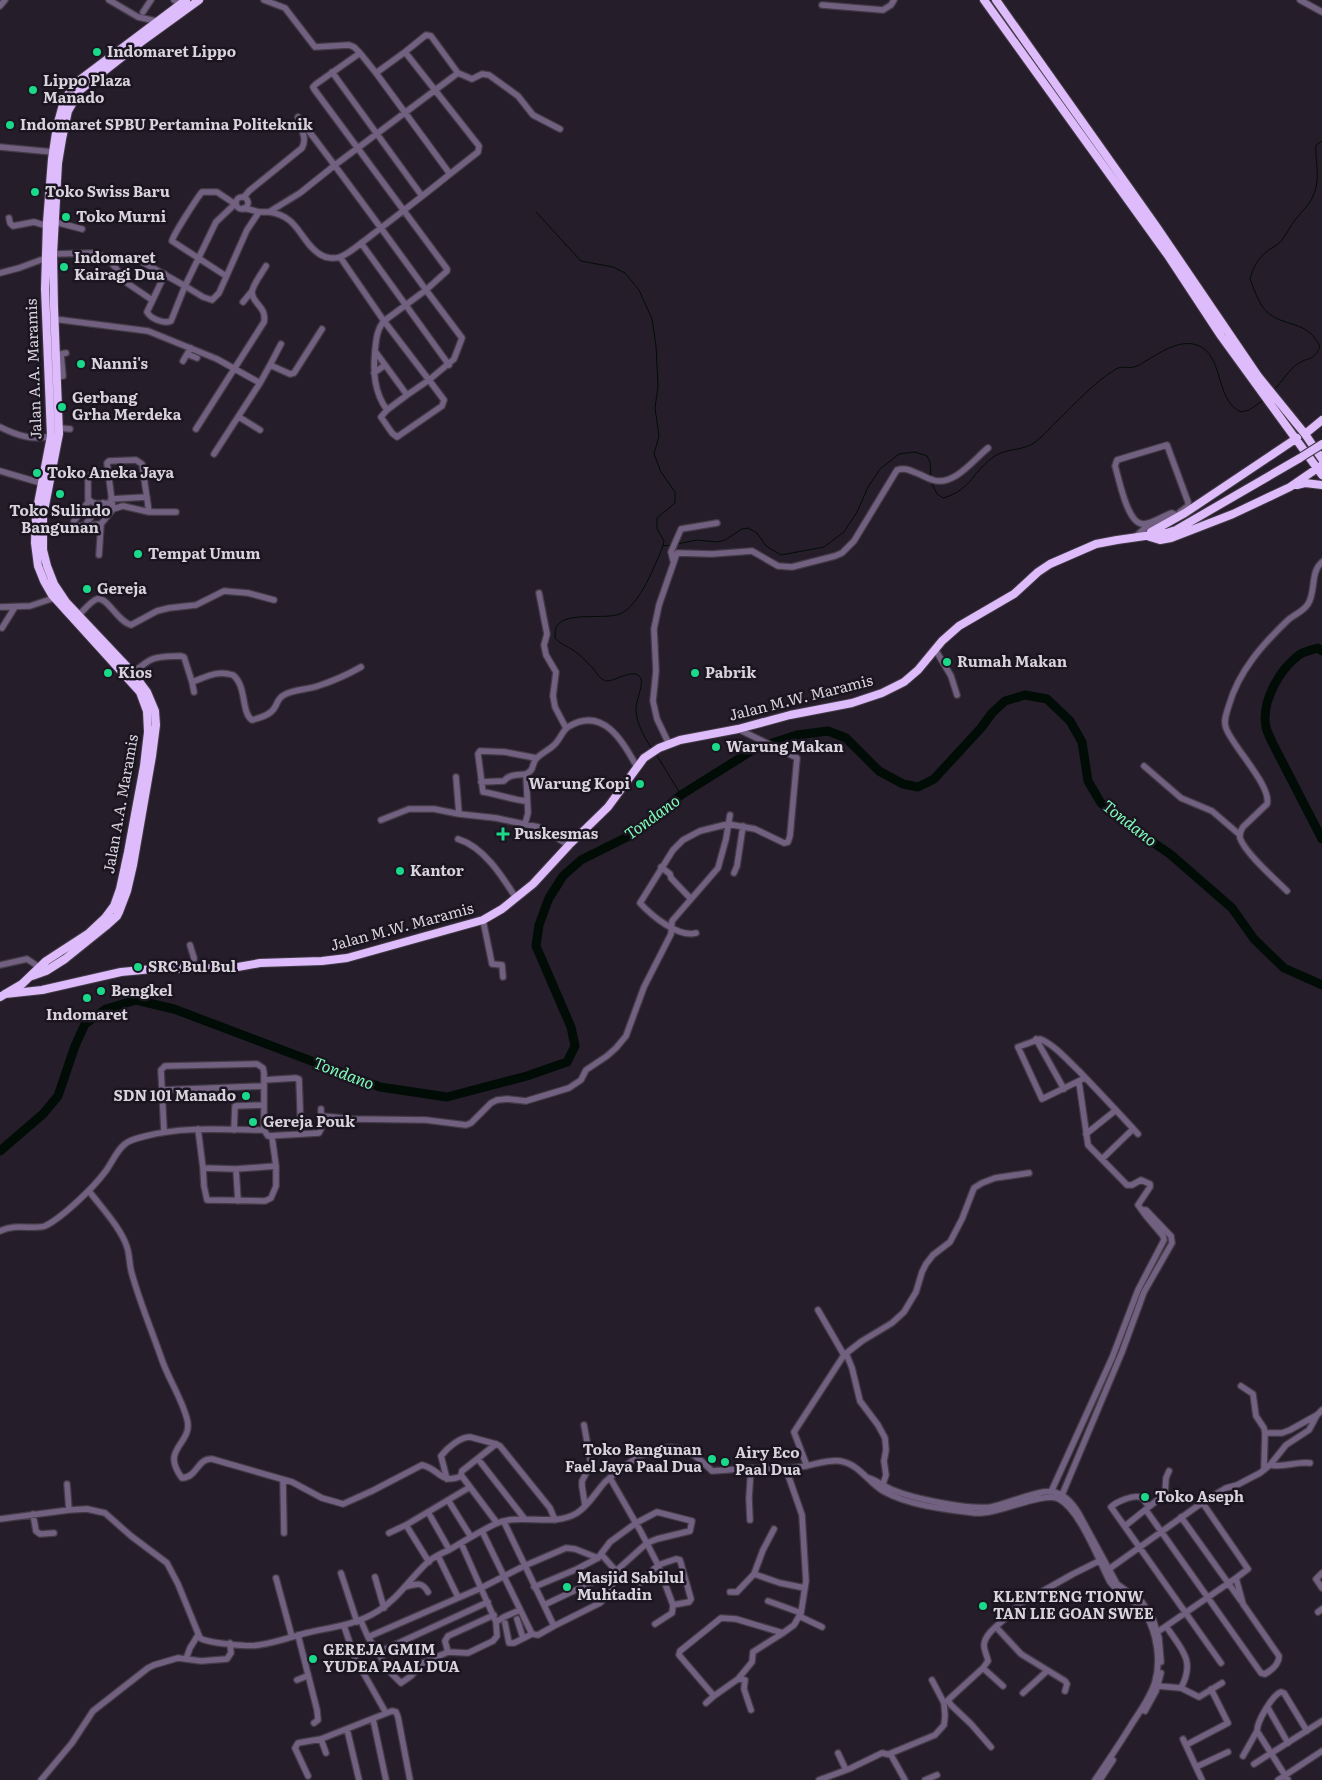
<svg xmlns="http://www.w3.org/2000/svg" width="1322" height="1780" font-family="Literata,serif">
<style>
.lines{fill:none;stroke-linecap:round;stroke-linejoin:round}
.stream{stroke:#020c06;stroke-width:1}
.river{stroke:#020c06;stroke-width:9}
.minor-casing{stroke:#423b46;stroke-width:8}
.highway-casing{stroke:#423b46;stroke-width:10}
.minor{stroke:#71607f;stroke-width:5.5}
.highway{stroke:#debbfb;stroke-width:8}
.highway-bridge-casing{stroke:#423b46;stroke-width:10;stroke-linecap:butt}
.highway-bridge{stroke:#debbfb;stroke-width:8}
.poi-dot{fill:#1ad988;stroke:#1b1521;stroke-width:2}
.labels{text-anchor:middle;stroke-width:5;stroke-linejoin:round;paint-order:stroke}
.poi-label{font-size:15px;font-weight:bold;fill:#d8d3dc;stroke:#1b1521;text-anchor:start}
.street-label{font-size:15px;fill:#d8d3dc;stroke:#1b1521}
.water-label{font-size:16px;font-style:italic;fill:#7ffcb7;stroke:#1b1521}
</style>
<rect width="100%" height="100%" fill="#251e2a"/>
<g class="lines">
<path class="stream" d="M536,212L581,261L613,267L625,273L639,290L652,319L656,346L658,386L655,408L659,436L654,454L661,472L675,492V503L657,518V529L664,541L663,546C655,565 640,605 620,614C604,620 566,611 557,626C555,629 555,634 555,638C561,645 570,647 577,653C582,656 586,662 591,666C596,671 599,680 607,681C616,681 633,668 640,677C645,683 635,702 636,710C636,723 645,738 652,749
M1274,390C1282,382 1289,369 1299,363C1311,356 1312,362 1320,347C1308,319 1283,328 1266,311C1258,303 1254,288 1250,279C1253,268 1257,260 1265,253C1269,249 1274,247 1278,244C1286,237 1289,227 1296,219C1304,208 1310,206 1315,191C1320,175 1315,161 1316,145L1322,141
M931,482L937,494L943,498C972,490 973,470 995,456C1007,448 1022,451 1034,443C1042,437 1049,429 1056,422C1075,404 1093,383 1116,369C1123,365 1128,369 1134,367C1138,366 1141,364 1144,362C1160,353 1178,339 1197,345C1225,355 1214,400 1241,412L1249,410L1264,400
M677,544L697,540L717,542L725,540L742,529L748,528L757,533L766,546L781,555L824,547L844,532L857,512L868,487L880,469L899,454L915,452L927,456L930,462L931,478
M663,546L671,545
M656,754L681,795"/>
<path class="river" d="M1322,651L1318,648C1312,650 1304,651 1299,655C1279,670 1261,702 1266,727C1267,732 1270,737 1272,742L1322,839
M0,1151L43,1114L58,1096L75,1046L85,1024L106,1009L136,1000L174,1009L380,1087L447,1097L527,1076L567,1062L575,1046L571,1027L536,946L539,925L549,898L563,876L581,860L635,833L681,795L756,748L797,735L828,731L846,738L879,771L903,784L918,787L934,779L981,728L992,713L1005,701L1025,695L1047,699L1070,721L1082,742L1088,781L1101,803L1126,824L1170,854L1232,908L1254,939L1284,968L1322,985"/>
<defs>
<path id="minor" d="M109,0L138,17L156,21
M174,0L181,4
M264,0L285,8L315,47L349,45L354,47L360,53
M1300,0L1322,12
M822,5L883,10L891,5L894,0
M0,6L5,0
M143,12L151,0
M332,72L422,196
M376,73L405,52L479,146L478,152L450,174
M458,73L472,79L482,74L489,75L518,96L533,115L560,129
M0,147L53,152
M236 203a6 6 0 1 1 12 0a6 6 0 1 1-12 0Z
M244,197L249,191L302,148C307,139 302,131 299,122
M244,208L259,212
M269,212C300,216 300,243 321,255C326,258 334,259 340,257C347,255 361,243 368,238C395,217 423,196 450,174L376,73L360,53L316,84L313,87L314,89L447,269V271L426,290C384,232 342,174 298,117
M9,218L10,223L13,226L34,222L47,226
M55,222L82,229
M361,243L449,365
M53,254L93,253L108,258L137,259L185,286L171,321C164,324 151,319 147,312L165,274
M340,257L384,321L426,290L462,338L454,359L429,380L384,321C377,329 376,340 375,351L407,395L429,380L444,400L442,406L397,437L392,433L381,417L387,410
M108,258L127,283L152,300
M0,273L19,268L46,258
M226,276L172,241C173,235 197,198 202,192H217L235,204L216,222L185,286L203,297L212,300L219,293L247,230L259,212H269L300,193L335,165L458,73L431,36L426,35L405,52
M243,302L252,291
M54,319L148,331L217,359L260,383L270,365L290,374L294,373L322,329
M191,348L187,354L197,358
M375,351C373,372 374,392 387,410L407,395
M183,361L187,354
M270,365L281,344
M374,373L385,365
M56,377L63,376L61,354L66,353
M239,417L260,430
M0,427C16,435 33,441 51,436
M59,428L70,429
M196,429L264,322C267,306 252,304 252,292C253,284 262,273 266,266
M214,454L260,383
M0,471L41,483
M83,476L107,474
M88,476V499C94,506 103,503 112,503
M111,499L147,497
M113,509L107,463L109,461L136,460L142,464L149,512
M1176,515L1172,513C1162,516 1153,524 1143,524C1127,524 1119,478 1115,466L1117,460L1167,445L1188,502V506L1180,512
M86,525L87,522L103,503
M73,526L74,521L89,501
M42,529L101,524
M1135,537L1145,528L1172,517
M99,555L101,524L113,509L123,506L149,512H176
M673,560L671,552L681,529L717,523
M539,593L547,634L544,645L546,655L556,672L553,696L555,707L566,728
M0,607L30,606L54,598
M79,615C84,610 91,601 97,599C107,596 117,621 131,625L157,611L169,608L196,605L224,591L248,593L274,600
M2,628L15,607
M935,649L951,676L957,695
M133,673C153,655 156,657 181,656L184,657L192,682C206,677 217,670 233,675C247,686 241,713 252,720C260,718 271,715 275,707C278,702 278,698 284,695C294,689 307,690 318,686C333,681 347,675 361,667
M192,682L194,692
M669,744L657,719L653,701L656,671L654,629L659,605L677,553L712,554L752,551L778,566L792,567L835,556L842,553L854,541L897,470C905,467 911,471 919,474C924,476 928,479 933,480C954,487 975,458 988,448
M1144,766L1181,798L1212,811L1240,835
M456,777L459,814
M481,782L504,781C509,774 518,775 526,774
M527,801C512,800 498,794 483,792L478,754L480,751L505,752L536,758
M381,820L409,809H434L459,814L496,818L538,827L569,845
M525,824L528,813L526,774C535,769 531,766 536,759C540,754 549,750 554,745C560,740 562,731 568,727C603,705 623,742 637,767
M458,839C484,847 502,876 516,898
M661,867L670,874L671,878L691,899
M734,873L737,866L743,826
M1287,891C1275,879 1245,853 1240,838C1239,833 1241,830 1243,827L1267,804C1272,786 1232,746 1226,728C1223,720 1227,712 1229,705C1239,671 1262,645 1287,621C1293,615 1303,612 1308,604C1316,592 1310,572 1322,562
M483,920L492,964L502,965L503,977
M696,933C678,938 651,915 640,903L673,850L683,840L700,831L728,824L755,829L784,843L788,842L790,836L797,758L738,729
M190,945L194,958L193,969
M0,965L27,959L42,969
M1036,1039L1064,1089
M1085,1078L1042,1099L1018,1047L1040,1039C1055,1045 1067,1060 1079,1071C1099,1092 1119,1113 1138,1134
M264,1080L296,1078L299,1079L301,1134
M162,1090L264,1086
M321,1116L353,1119L426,1120L466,1125L471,1123L491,1103L497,1100L507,1099L526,1101L569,1088L581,1080L586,1070L607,1056L616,1048L626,1036L644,987L671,934L672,921L718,868L726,839L730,815
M198,1129L203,1168L236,1169L276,1166L272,1137
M234,1130L235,1106L264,1105
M164,1131L161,1070L165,1066L257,1064L263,1068L264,1073V1130L268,1136L319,1133L321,1129V1109
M1086,1134L1116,1110
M1102,1159L1133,1129
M203,1168L204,1186L207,1200L265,1201L271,1198L276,1186V1166
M236,1169L238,1201
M89,1191C101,1207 121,1228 127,1247C130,1256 129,1265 132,1274C140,1303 152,1331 162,1360C169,1380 182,1399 187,1419C194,1444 159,1448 182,1478C198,1477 197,1458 212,1459L292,1482L322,1498L343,1504L372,1491L422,1465C440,1469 440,1485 462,1476
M0,1231C15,1223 34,1230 45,1226C62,1218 94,1187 105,1172C112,1163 116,1151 125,1144C131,1139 139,1138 146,1136C185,1126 225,1130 264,1130
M818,1310L844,1355
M846,1353L852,1368L860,1401L878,1425L885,1438L886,1450L884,1461L886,1475L883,1484
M1241,1386L1253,1394L1256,1416L1264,1428L1265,1433H1282L1290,1430L1317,1415
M584,1425L591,1464L582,1481V1486L585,1505
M496,1444L462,1471L461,1475L497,1523
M478,1459L524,1518
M1270,1465C1284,1468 1296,1461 1310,1463
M807,1466L794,1432L844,1355L862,1341L892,1323L904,1312L916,1292L922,1272L926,1264L933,1255L950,1242L962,1219L974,1188L982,1183L995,1178L1029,1173
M1264,1470L1265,1433
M610,1478L641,1532L658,1565L673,1605L672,1613L655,1624
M869,1478C878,1481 885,1487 893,1490C914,1499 969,1510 991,1507C1007,1504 1040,1489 1054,1492C1066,1495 1073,1504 1079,1514L1117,1584L1142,1602L1153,1619L1159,1638L1161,1662
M447,1479L441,1456C447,1448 460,1437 470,1437L496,1444L500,1446L550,1508L555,1520
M283,1481L284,1533
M67,1484L69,1510
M1051,1492L1112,1358L1138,1290L1164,1240L1163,1236L1146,1216L1138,1205L1150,1187V1184L1141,1180L1132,1185H1127L1088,1145L1079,1082
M1062,1495L1122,1352L1144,1292L1172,1243L1171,1236L1168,1233L1146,1210H1143
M448,1500L471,1537
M1146,1503C1145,1501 1142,1498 1140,1497C1132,1495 1116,1502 1111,1507L1221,1663
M1146,1510L1261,1673L1265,1674C1272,1670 1279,1664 1279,1656L1243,1604L1236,1578L1248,1569L1202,1502
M428,1512L449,1549
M33,1514L36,1531L40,1534L54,1533
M1181,1517L1241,1601
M0,1519L69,1510L87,1509L105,1513L131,1536L167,1563L178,1584L200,1638C207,1643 249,1647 259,1645C275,1643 291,1637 306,1633C332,1627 356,1625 378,1611C399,1598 411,1577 429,1561C435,1556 442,1553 449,1550C464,1541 479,1532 495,1524C521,1512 552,1528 577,1513C588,1506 596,1492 605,1482C625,1464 657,1439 685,1450C696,1455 704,1463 712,1471C729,1470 745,1468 761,1468C774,1468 786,1469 799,1467C812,1466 827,1459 840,1461C859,1464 868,1482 883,1491C907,1505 947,1510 975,1513C998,1515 1042,1491 1059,1499C1080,1510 1099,1561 1110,1582C1120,1596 1137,1600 1146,1615C1157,1633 1161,1662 1155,1682C1151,1696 1141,1710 1133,1722C1121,1742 1108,1761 1095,1780
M750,1520L749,1498L751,1468
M1125,1526L1165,1494L1166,1478L1169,1471
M482,1531L532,1634L538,1635L554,1626L504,1522
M389,1533L406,1525
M438,1556L458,1597
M429,1562L406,1525L470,1487
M1109,1569L1206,1500L1226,1488L1237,1485L1260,1473L1270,1465L1286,1445L1309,1430L1317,1415L1322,1410
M341,1573L357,1622
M1322,1573L1316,1579L1322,1588
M754,1574L780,1583L805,1588
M375,1577L384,1608
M276,1578L292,1637
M640,1583L658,1565L676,1559L680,1560L691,1599L689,1602L673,1605
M405,1587C416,1584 422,1581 428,1592
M534,1587L577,1569L598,1558L610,1542L636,1523L657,1512L692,1521L690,1531L657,1539L647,1543L616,1571L613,1579L611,1592L600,1603L554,1626
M611,1592L618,1596
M730,1592H737L754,1574L763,1550L774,1529
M768,1601L801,1613
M544,1605L616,1571L601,1554
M1318,1612L1322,1609
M799,1616L822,1627
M517,1619L523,1638
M361,1621L368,1637L391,1673L401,1683L411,1676L423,1663L448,1652L468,1653L493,1641L497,1636L496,1622L461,1543
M496,1622L504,1617L520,1610
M505,1623L509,1643H514L532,1634
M344,1626L355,1658L386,1713
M1166,1626C1181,1649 1196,1660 1181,1688
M996,1627L1021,1654L1065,1681L1067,1684L1065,1691
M1156,1633L1236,1578
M298,1635L317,1710L318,1720L314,1723
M368,1637L481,1588L524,1566L566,1548L575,1549L598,1558
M379,1652L488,1602
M448,1652L445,1641L448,1636L494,1615
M186,1659L190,1648L198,1635
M983,1668L948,1700L951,1705L971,1724L991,1747
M297,1680L307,1676
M1003,1686L983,1668L988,1661C987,1655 984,1651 984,1645C985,1630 1010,1618 1018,1605L1073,1574L1099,1561
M1158,1686L1181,1688L1199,1697L1222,1683
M1023,1693L1047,1671
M714,1696L738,1679
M706,1703L714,1696L679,1655L680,1651L721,1618L736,1619L783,1633L794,1625L801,1613L806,1581L802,1515L786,1469
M1268,1708L1288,1743
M751,1710L744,1689L745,1680L738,1679L752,1662L753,1652L783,1633
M1145,1711L1156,1691L1161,1673
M373,1719L386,1780
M347,1729L359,1780
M321,1739L326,1753
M1183,1739L1202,1780
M1186,1745L1228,1723L1211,1689
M838,1753L846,1770
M889,1754L935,1735L944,1725L945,1716L944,1703L932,1680
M1243,1756L1257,1731
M1254,1764L1322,1721
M1196,1767L1228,1752
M308,1776L295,1748L298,1743L321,1739L392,1711L396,1712L398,1717L410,1780
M41,1780L72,1743L93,1711L148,1668L154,1665L178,1658L201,1661L227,1659L231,1653L230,1643
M819,1780L849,1769L882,1753L891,1755L905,1780
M925,1780L937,1775
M1100,1780L1113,1760
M1278,1780L1322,1751
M1288,1780L1257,1731C1257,1722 1272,1695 1281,1692L1284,1693L1307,1731"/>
<path id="highway" d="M984,0L1169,257L1221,336L1322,475
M996,0L1156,226L1258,376L1305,434L1322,459
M1305,434L1322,420
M1297,485L1305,483L1322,485
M1151,532L1185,513L1297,438
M1150,537L1160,540L1171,538L1233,514L1290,487L1322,465
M32,976L46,971L65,959L106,926L117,916L119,912L127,891L133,865L152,756L156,725L155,711L147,692L133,673L66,602L54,584L47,566L43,550V516L59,434L54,307L53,254L58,163L62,139L68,111L80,90L141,42L199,0
M5,994L42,990L121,972L153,969L232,968L260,963L322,961L347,958L483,920L502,909L533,884L569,845L608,807L644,758L659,748L680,740L738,729L790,715L852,703L882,693L904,682L918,670L942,641L959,626L1014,594L1038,572L1050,564L1096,544L1117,540L1166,533L1176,530L1300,458
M0,997L22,984L46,961L89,933L105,918L114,906L120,889L128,852L144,766L148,732L147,711L140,692L52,595L44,581L38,566L35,543L36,514L51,436L45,289L47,222L52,159L57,126L62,108L70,91L77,82L186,0"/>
</defs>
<use href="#minor" class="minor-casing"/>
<use href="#highway" class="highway-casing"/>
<use href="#minor" class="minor"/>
<use href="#highway" class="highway"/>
<defs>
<path id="highway-bridge" d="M1300,458L1322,444"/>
</defs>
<use href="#highway-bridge" class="highway-bridge-casing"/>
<use href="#highway-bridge" class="highway-bridge"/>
</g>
<g class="poi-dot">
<circle cx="97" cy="52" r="5"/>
<circle cx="33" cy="90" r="5"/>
<circle cx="10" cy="125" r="5"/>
<circle cx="35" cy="192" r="5"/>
<circle cx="66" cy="217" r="5"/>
<circle cx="64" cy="267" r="5"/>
<circle cx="81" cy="364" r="5"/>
<circle cx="62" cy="407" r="5"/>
<circle cx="37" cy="473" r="5"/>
<circle cx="60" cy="494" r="5"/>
<circle cx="138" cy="554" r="5"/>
<circle cx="87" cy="589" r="5"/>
<circle cx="947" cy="662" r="5"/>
<circle cx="108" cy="673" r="5"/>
<circle cx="695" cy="673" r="5"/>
<circle cx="716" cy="747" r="5"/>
<circle cx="640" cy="784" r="5"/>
<path d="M500.5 826.5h5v5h5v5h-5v5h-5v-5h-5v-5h5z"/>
<circle cx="400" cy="871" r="5"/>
<circle cx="138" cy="967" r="5"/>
<circle cx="101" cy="991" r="5"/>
<circle cx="87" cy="998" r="5"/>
<circle cx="246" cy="1096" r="5"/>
<circle cx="253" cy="1122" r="5"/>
<circle cx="712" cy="1459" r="5"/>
<circle cx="725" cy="1462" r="5"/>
<circle cx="1145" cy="1497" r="5"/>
<circle cx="567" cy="1587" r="5"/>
<circle cx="983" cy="1606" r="5"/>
<circle cx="313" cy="1659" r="5"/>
</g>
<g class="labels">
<g class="poi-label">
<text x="107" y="57">Indomaret Lippo</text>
<text x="43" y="86">Lippo Plaza<tspan x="43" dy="17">Manado</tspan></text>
<text x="20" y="130">Indomaret SPBU Pertamina Politeknik</text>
<text x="45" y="197">Toko Swiss Baru</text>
<text x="76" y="222">Toko Murni</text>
<text x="74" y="263">Indomaret<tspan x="74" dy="17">Kairagi Dua</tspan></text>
<text x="91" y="369">Nanni's</text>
<text x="72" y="403">Gerbang<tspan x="72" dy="17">Grha Merdeka</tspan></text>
<text x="47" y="478">Toko Aneka Jaya</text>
<text x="60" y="516" text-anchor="middle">Toko Sulindo<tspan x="60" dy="17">Bangunan</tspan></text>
<text x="148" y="559">Tempat Umum</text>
<text x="97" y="594">Gereja</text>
<text x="957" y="667">Rumah Makan</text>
<text x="118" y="678">Kios</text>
<text x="705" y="678">Pabrik</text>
<text x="726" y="752">Warung Makan</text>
<text x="630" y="789" text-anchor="end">Warung Kopi</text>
<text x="514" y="839">Puskesmas</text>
<text x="410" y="876">Kantor</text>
<text x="148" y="972">SRC Bul Bul</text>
<text x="111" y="996">Bengkel</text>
<text x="87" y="1020" text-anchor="middle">Indomaret</text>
<text x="236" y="1101" text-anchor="end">SDN 101 Manado</text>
<text x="263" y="1127">Gereja Pouk</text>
<text x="702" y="1455" text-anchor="end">Toko Bangunan<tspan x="702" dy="17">Fael Jaya Paal Dua</tspan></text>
<text x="735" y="1458">Airy Eco<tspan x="735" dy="17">Paal Dua</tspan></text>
<text x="1155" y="1502">Toko Aseph</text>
<text x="577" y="1583">Masjid Sabilul<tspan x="577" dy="17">Muhtadin</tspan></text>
<text x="993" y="1602">KLENTENG TIONW<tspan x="993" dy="17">TAN LIE GOAN SWEE</tspan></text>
<text x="323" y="1655">GEREJA GMIM<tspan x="323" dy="17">YUDEA PAAL DUA</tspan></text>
</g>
<g class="street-label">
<text transform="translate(34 369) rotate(-92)" y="5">Jalan A.A. Maramis</text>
<text transform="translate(801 698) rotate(-14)" y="5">Jalan M.W. Maramis</text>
<text transform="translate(121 804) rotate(-80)" y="5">Jalan A.A. Maramis</text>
<text transform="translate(402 927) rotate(-15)" y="5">Jalan M.W. Maramis</text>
</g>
<g class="water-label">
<text transform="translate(652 817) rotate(-36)" y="6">Tondano</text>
<text transform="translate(1130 823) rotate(38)" y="6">Tondano</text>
<text transform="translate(344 1073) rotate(21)" y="6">Tondano</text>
</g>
</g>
</svg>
